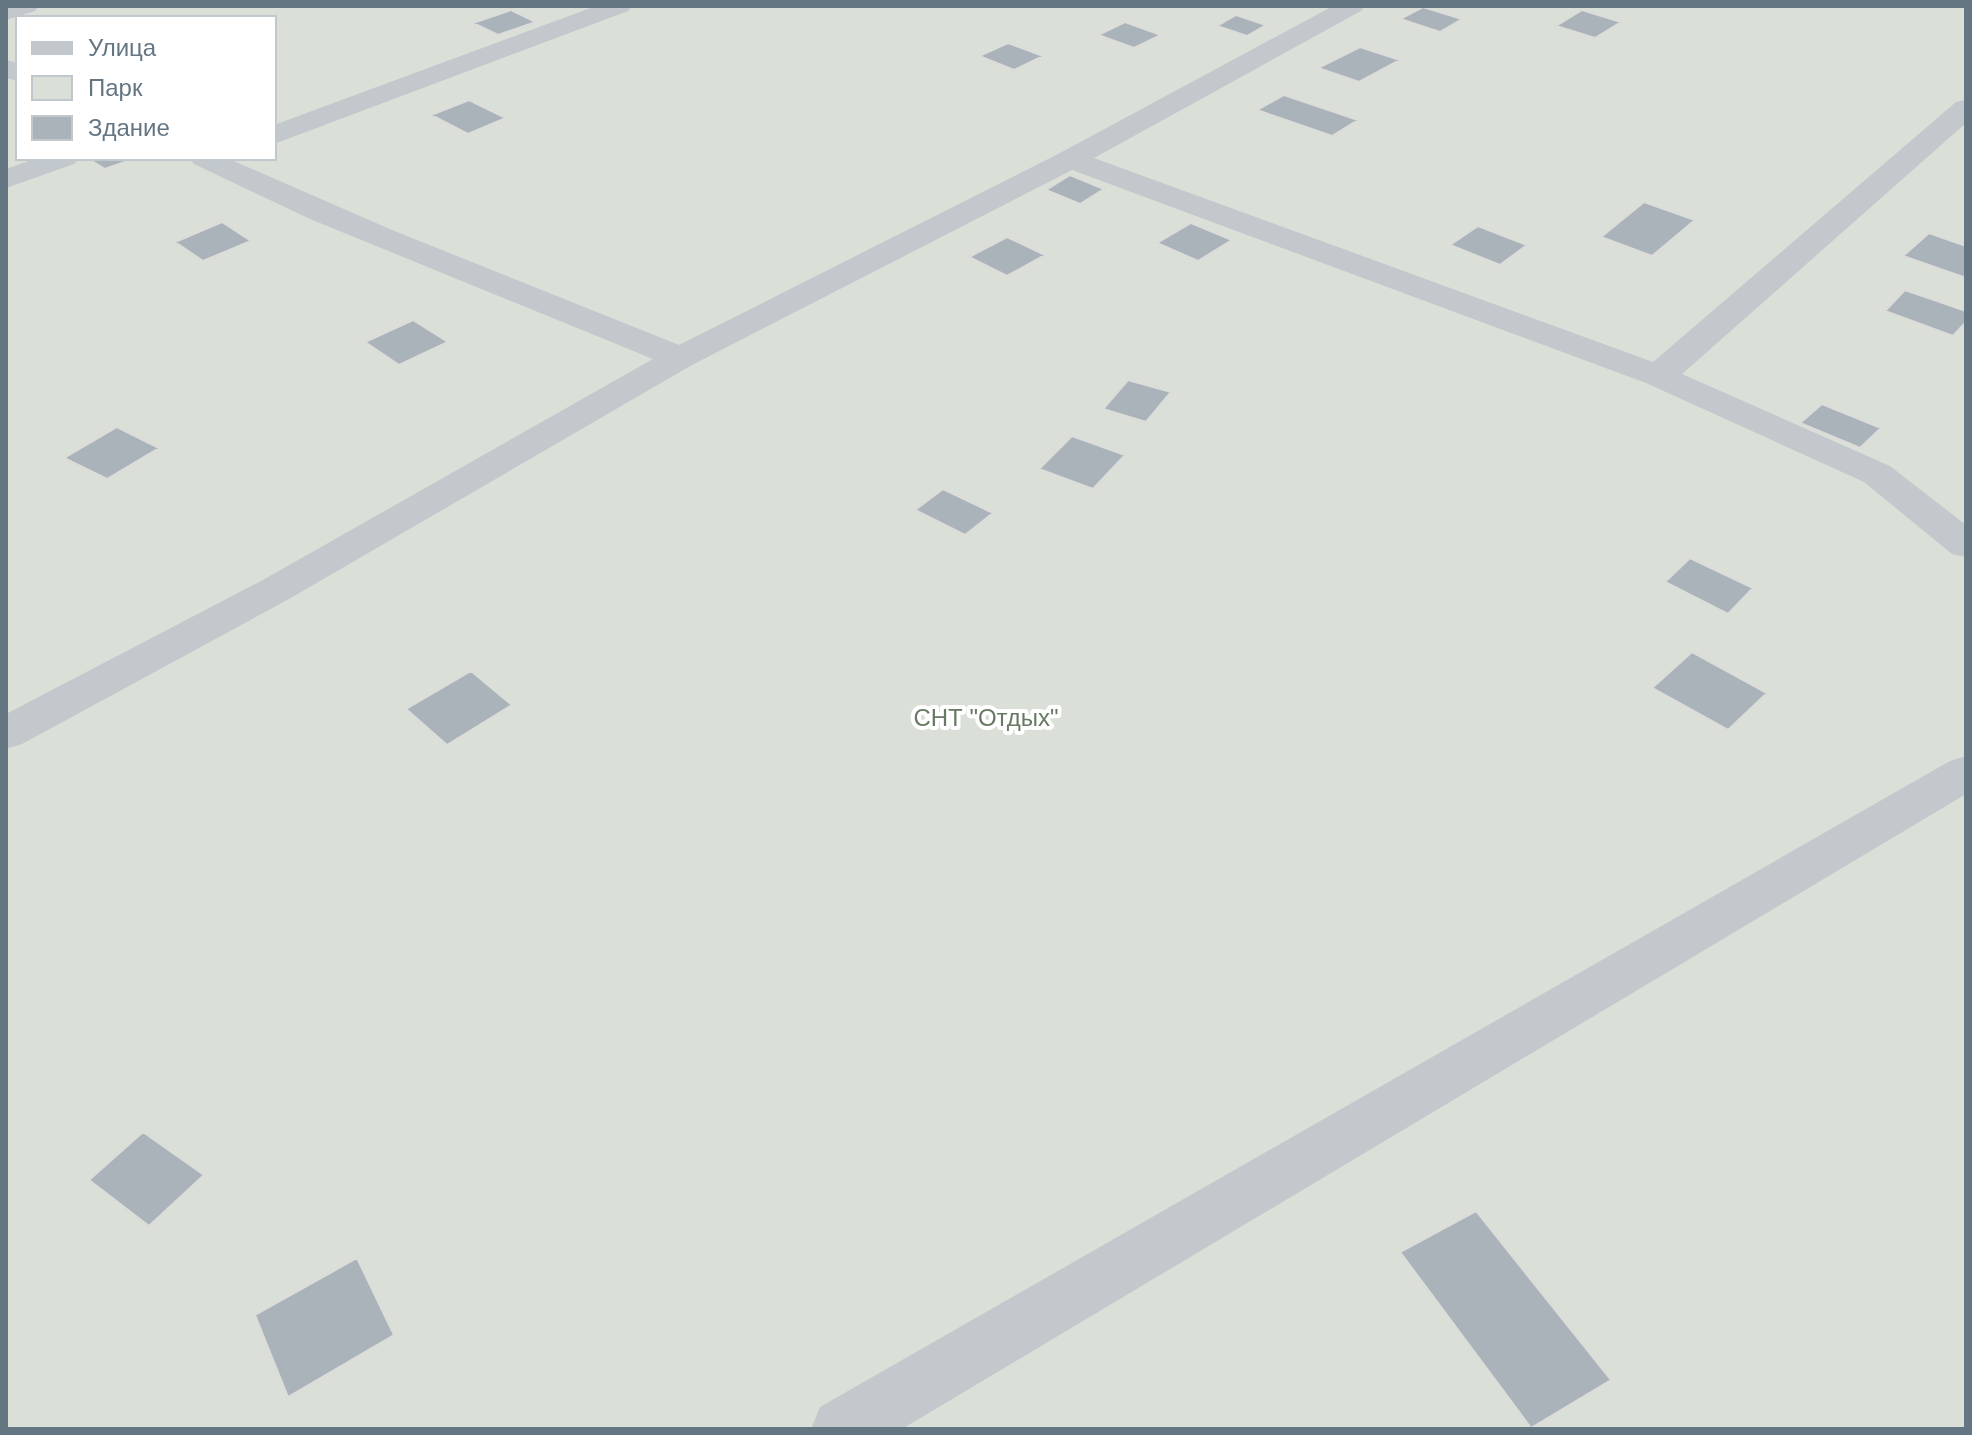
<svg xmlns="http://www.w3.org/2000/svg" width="1972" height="1435" font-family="Helvetica,sans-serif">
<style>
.green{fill:#dadfd7;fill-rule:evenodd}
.building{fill:#aab3b9;stroke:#dcdcda;stroke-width:2}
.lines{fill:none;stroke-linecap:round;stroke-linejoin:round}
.minor{fill:#c3c8cc;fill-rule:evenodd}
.labels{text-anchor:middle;stroke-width:8;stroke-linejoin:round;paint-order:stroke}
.park-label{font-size:24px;fill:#687a64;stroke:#fff}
</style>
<rect width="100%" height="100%" fill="#fafaf8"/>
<path class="green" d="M6,6H1966V1429H6ZM18,18H274V158H18Z"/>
<path class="building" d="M1423,7L1462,19L1440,32L1400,19Z
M511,10L536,22L498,35L473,23Z
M1582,10L1621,22L1595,38L1556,26Z
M1236,15L1266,25L1247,36L1217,26Z
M1125,22L1161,35L1134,48L1098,35Z
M1008,43L1043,56L1014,70L979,56Z
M1360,47L1400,60L1359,82L1318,68Z
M1284,95L1358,120L1332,136L1257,110Z
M469,100L506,118L468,134L431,115Z
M87,158H136L105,169Z
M1070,175L1104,189L1080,204L1046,190Z
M1644,202L1695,220L1652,256L1601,237Z
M222,222L251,241L203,261L175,242Z
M1191,223L1232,240L1198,261L1157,243Z
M1478,226L1527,245L1500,265L1450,245Z
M1929,233L1966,246V278L1903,256Z
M1007,237L1045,255L1007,276L969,257Z
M1905,290L1966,311V322L1953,336L1885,311Z
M413,320L448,342L399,365L365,342Z
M1128,380L1171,392L1146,422L1103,409Z
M1822,404L1881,428L1860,448L1800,423Z
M117,427L159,448L107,479L64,458Z
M1072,436L1125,455L1093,489L1039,469Z
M943,489L993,513L965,535L915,510Z
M1690,558L1753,588L1728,614L1665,582Z
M1692,652L1767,693L1728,730L1652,688Z
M471,671L512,705L447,745L406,709Z
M143,1132L204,1175L149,1226L89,1180Z
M1476,1211L1611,1380L1531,1428L1400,1252Z
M357,1258L394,1335L288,1397L255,1315Z"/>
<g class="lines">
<path class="minor" d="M6,6H39L35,11L6,20Z
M596,6H632L628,11L274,144V125Z
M1333,6H1365L1361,11L1094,158L1653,362L1956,102L1966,100V123L1682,374L1890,466L1966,525V557L1952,554L1864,482L1646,383L1072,170L692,365L289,599L22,744L6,749V714L261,581L653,359L310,219L194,164L189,158H227L392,230L679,345L1060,153Z
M6,60L18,63V81L6,78Z
M37,158H79L74,164L6,188V169Z
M1966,756V794L902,1429H811L820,1407L1950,761Z"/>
</g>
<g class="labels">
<g class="park-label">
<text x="986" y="726">СНТ "Отдых"</text>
</g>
</g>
<rect width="1972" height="1435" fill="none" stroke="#657683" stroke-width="16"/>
<rect x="16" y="16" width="260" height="144" fill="#ffffff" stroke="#c1c8cd" stroke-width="2"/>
<rect x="32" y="42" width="40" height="12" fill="#c3c8cc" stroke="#c1c8cd" stroke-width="2"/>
<text x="88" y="56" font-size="24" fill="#657683">Улица</text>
<rect x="32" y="76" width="40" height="24" fill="#dadfd7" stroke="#c1c8cd" stroke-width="2"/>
<text x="88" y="96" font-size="24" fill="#657683">Парк</text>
<rect x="32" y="116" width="40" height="24" fill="#aab3b9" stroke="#c1c8cd" stroke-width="2"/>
<text x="88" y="136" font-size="24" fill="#657683">Здание</text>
</svg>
